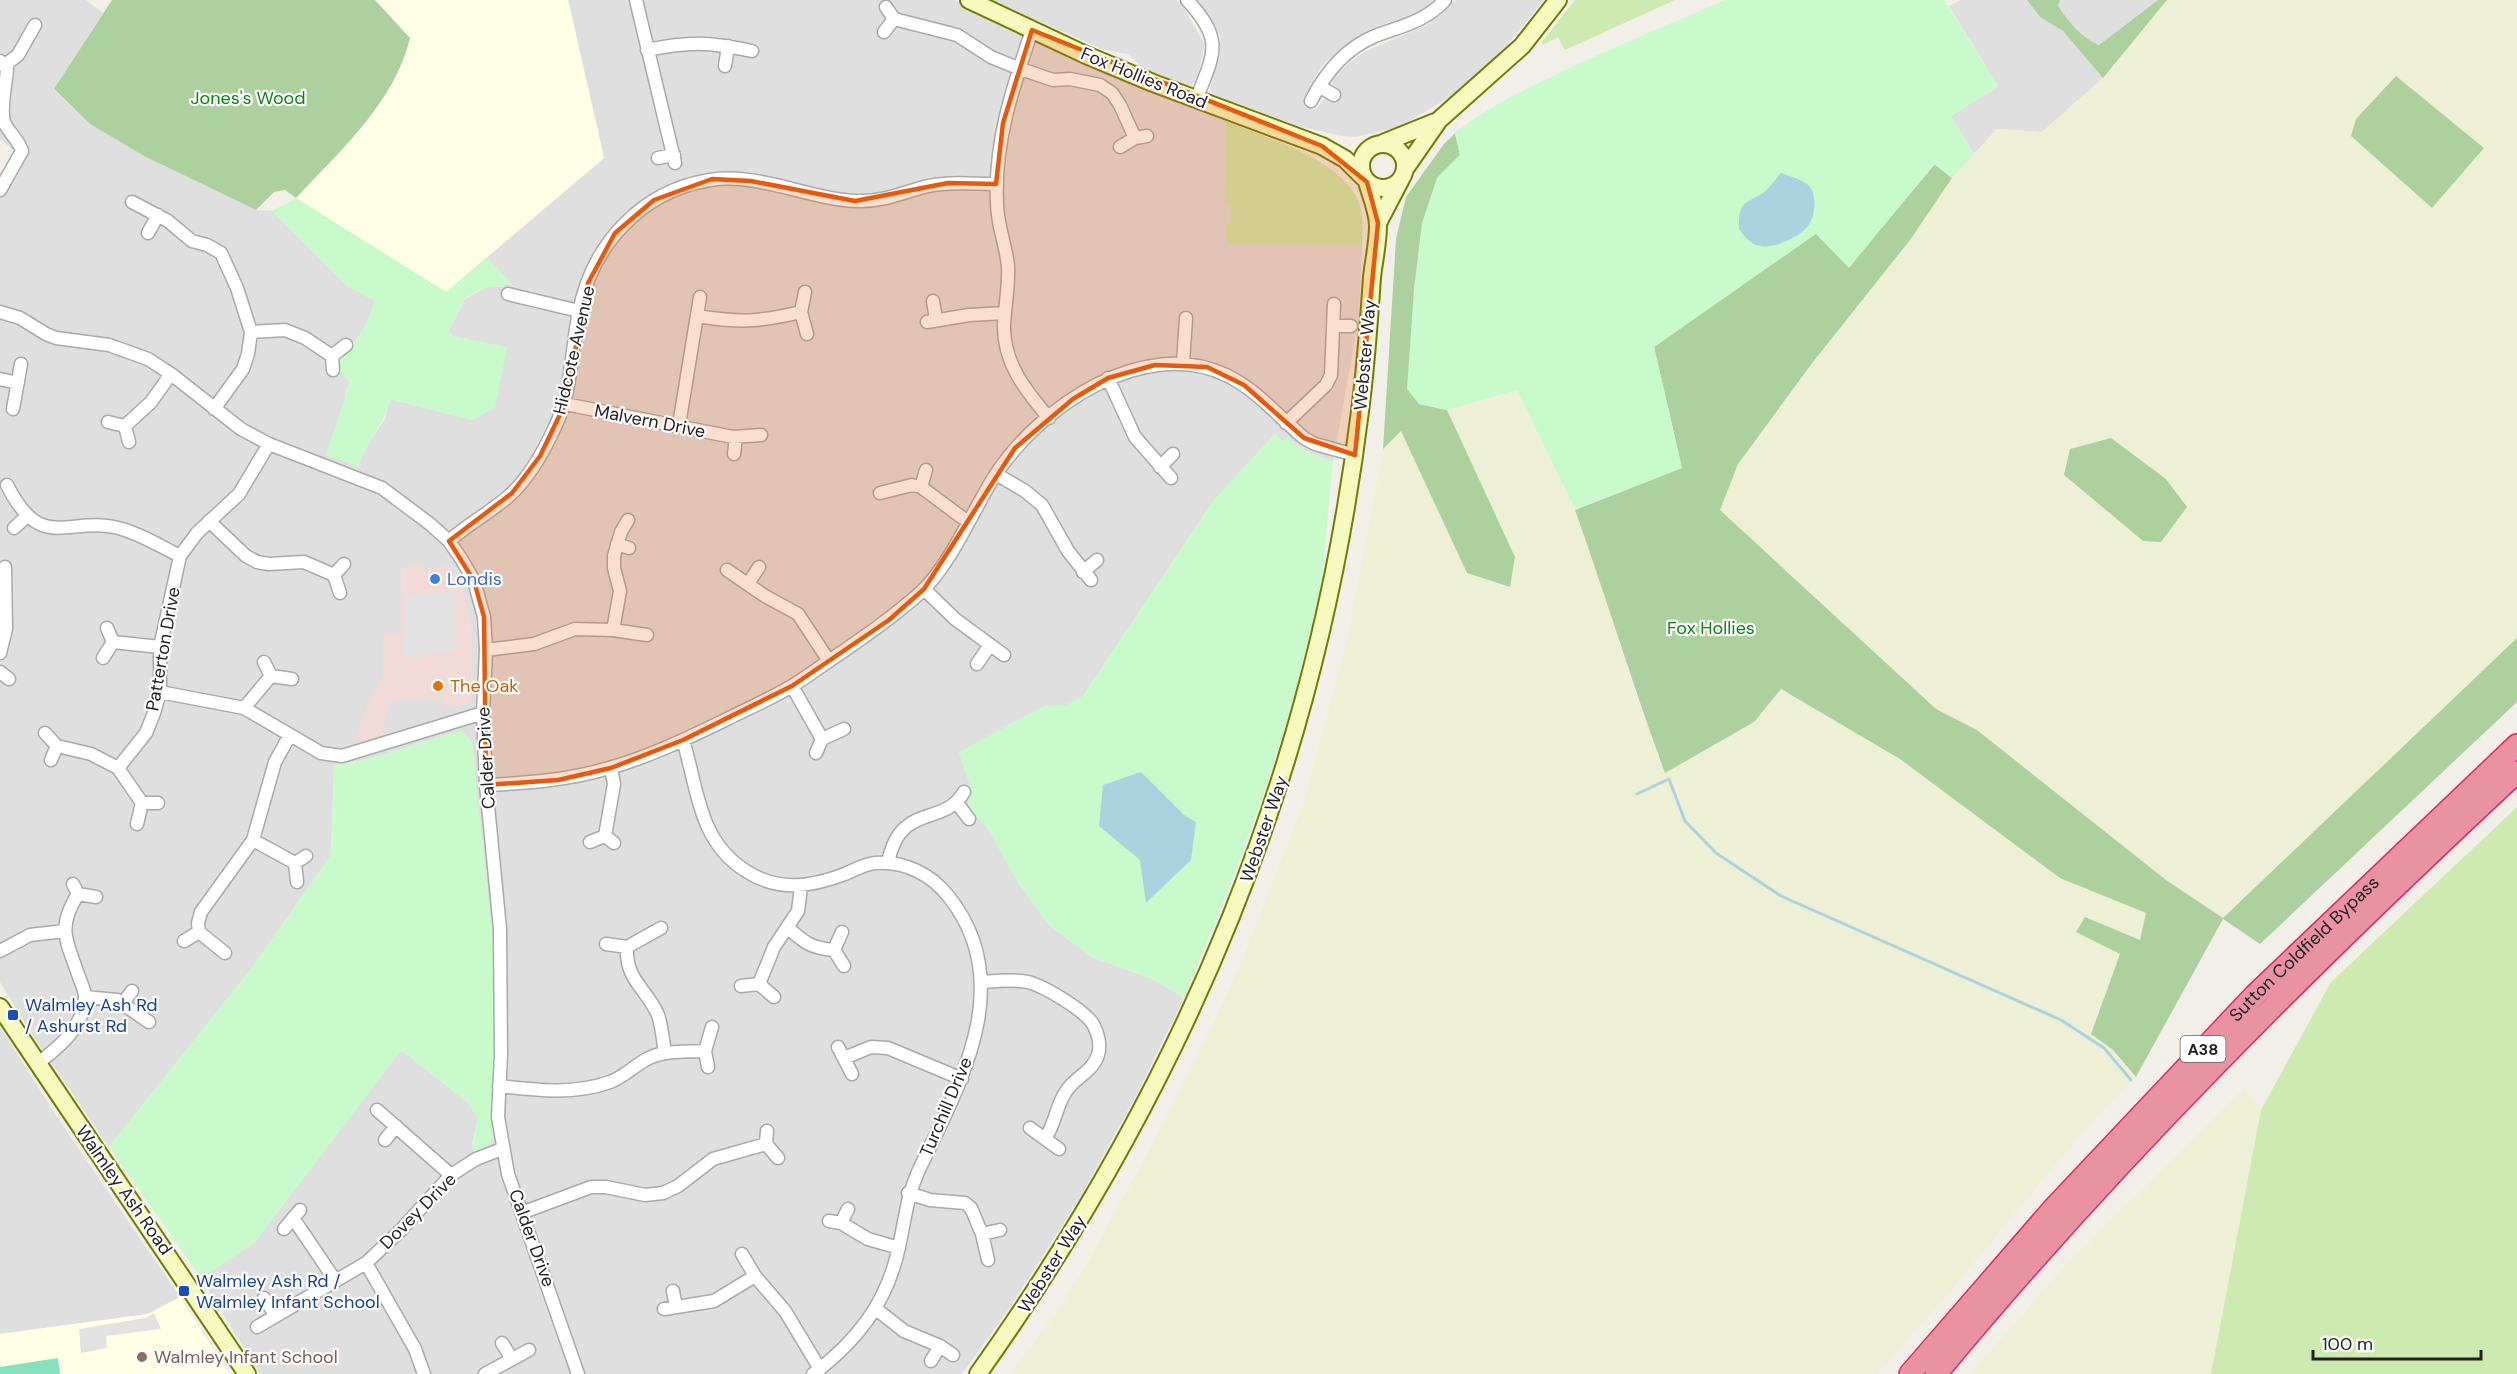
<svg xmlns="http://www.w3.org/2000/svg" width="2517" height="1374" font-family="'DM Sans',sans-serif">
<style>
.residential{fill:#e0dfdf}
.commercial{fill:#f2dad9}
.education{fill:#ffffe5}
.farmland{fill:#eef0d5}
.grass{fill:#cdebb0}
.forest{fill:#add19e}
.park{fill:#c8facc}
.pitch{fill:#88e0be}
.parking{fill:#e2e2e2}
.water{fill:#aad3df}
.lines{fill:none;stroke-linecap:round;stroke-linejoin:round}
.stream{stroke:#aad3df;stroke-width:3}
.street-casing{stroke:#a9a9a9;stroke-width:15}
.secondary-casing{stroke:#707d05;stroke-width:20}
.highway-casing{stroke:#dc2a67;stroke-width:24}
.street{stroke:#fff;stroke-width:12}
.secondary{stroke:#f7fabf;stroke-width:16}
.highway{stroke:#e892a2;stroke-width:21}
.marked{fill:#e8590c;fill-opacity:0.2;stroke:#e8590c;stroke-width:4.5;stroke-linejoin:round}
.shop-dot{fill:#3f7fe0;stroke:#fff;stroke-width:2}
.food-dot{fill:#e8710a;stroke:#fff;stroke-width:2}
.transit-dot{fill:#1a4fb4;stroke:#fff;stroke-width:2}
.education-dot{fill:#8d6e63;stroke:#fff;stroke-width:2}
.labels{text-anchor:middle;stroke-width:4.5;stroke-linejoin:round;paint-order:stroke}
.shield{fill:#fff;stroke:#646464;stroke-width:1.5}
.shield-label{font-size:16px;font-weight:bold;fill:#222}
.street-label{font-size:18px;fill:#222;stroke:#fff}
.park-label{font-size:18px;fill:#0c8416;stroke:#fff}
.shop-label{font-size:18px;fill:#366cbe;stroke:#fff;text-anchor:start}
.food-label{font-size:18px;fill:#c56008;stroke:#fff;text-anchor:start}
.transit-label{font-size:18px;fill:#164399;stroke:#fff;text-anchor:start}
.education-label{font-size:18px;fill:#785e54;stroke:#fff;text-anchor:start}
</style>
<rect width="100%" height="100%" fill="#f2efe9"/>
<path class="residential" d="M0,0H86L103,13L54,90L90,124L144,156L256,210L272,211L347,286L375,301L366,326L336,368L350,382L345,394L358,467L363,452L385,419L390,399L472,420L507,348L453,336L448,332L465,299L489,286L504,287L506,284L514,287L487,257L604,157L568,0H954L1019,33L1128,82L1226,121L1225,204H1230L1231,223L1227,244L1362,245L1359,317L1333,462L1304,450L1288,438L1283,442L1275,434L1214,500L1082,697L1067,705L1044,707L959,752L970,785L968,807L988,829L1019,884L1050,926L1094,958L1155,980L1184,998L1139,1090L1081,1196L1008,1310L962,1374H260L201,1278L254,1243L401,1050L468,1103L478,1118L472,1145L492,1140L494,973L472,742L334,765L331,855L251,969L109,1147L39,1045L0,982V178L17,153L0,139Z
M992,0H1176L1182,5L1205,45L1197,78L1192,85L1187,86L1148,73L1128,54L1104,50Z
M1197,0H1433L1424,8L1403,18L1378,26L1361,34L1324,63L1315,77L1304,103L1316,109L1324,99L1334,102L1340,91L1332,83L1333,76L1364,52L1427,25L1456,0H1544L1506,46L1455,94L1399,127L1355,137L1343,136L1298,126L1213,95L1210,88L1220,52V35Z
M1961,0H2027L2040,17L2063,31L2103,78L2042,132L1997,129L1974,154L1951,116L1998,86L1949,6Z
M2060,0H2158L2099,45L2087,40L2068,22L2057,6Z
M0,1027L59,1120L180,1297L148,1314L0,1334Z"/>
<path class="commercial" d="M421,563L425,571L448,563L462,589L472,633L471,701L464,706L442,705V700H391L382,735L353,745L368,703L383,677V633L401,634L402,569Z"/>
<path class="education" d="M375,0H568L604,158L446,292L296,198L365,123L410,38Z
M180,1297L229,1374H0V1334L148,1314Z"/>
<path class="farmland" d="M2167,0H2517V638L2223,918L2166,880L1977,730L1936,709L1720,510L1738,464L1952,178L1997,129L2042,132L2103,78Z
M1517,390L1575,510L1605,596L1628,672L1665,773L1754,722L1780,689L1900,759L2060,878L2147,913L2141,940L2085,917L2120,954L2091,1033L2113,1050L2136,1077L2075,1141L1944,1299L1877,1374H1010L1056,1313L1089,1260L1168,1115L1213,1025L1244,955L1304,802L1348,635L1383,449L1401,431L1467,573L1509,587L1515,556L1447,410Z
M2244,1088L2261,1110L2211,1374H1970L2066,1265Z"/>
<path class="grass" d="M1575,0H1675L1565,50L1558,37L1543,45L1542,42Z
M1226,121C1266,138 1333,156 1356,196C1364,211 1363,229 1362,245L1227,244L1226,224L1231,223L1230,204H1225Z
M2517,807V1374H2211L2261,1110L2331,982Z"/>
<path class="forest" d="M112,0H375L410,38C395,102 340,151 296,198L285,190L274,192L256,210L144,156L90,124L54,89Z
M2027,0H2060L2058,6C2069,22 2080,37 2099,45L2158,0H2167L2103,78L2063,31L2040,17Z
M2396,76L2484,148L2432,208L2351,136L2356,119Z
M1455,133L1460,155L1437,178L1419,404L1447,410L1515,557L1510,587L1467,573L1401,431L1383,449L1396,239L1406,197L1444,144Z
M1935,164L1952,178L1910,240L1813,362L1738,464L1720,510L1936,709L1977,730L2166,880L2223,918L2517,638V702L2260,944L2223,919L2136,1077L2113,1050L2091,1034L2120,954L2076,932L2085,917L2140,940L2146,913L2060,878L1900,759L1781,689L1754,722L1665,773C1633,686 1606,597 1575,510L1682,468L1654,347L1816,233L1849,267Z
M2111,438L2166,479L2187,507L2161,542L2143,541L2064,475L2070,449Z"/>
<path class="park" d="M1725,0H1944L1998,86L1951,116L1974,154L1952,178L1934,164L1849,268L1816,234L1654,347L1682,468L1575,509L1517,390L1447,410L1419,404L1407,389L1414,289L1422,223L1437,178L1460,155L1455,133C1486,108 1520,92 1555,75C1611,48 1668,25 1725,0Z
M296,198L446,292L487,257L515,288L506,284L504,287C490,284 476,291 464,299L448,332L453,336L507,347L495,408L473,420L391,399C383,425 367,442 358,467L326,455L350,382L336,368C339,356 350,350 356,341C365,328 370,315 375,301L347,286L272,211Z
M1275,434L1283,441L1288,438L1304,450L1333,462L1321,586L1291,708L1264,793L1233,878L1184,998L1155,980L1094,958L1050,926L1019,884L988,829L968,807L970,785L959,752L1044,706L1067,705L1082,697L1214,500Z
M461,730L472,742L492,930L495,1018L492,1140L489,1144L472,1155L478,1118L468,1103L401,1050L254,1243L201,1278L109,1147L251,969L331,855L334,765L354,763Z"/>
<path class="pitch" d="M58,1358L60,1374H0V1367Z"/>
<path class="parking" d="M455,592L456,651H426V658L404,656L406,595Z
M154,1313L161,1329L106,1336L107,1348L81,1353L79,1329L145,1318Z"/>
<path class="water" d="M1781,173C1789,176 1799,178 1807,184C1817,192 1816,212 1810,223C1803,236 1775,249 1760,246C1751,245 1744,236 1739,229C1739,204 1741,205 1760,195C1768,191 1775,179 1781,173Z
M1141,772L1184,815L1196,822L1191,860L1146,903L1140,860L1099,826L1103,785Z"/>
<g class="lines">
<path class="stream" d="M1637,794L1669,779L1685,821L1716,853L1781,896L2061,1020L2104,1048L2131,1080"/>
<defs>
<path id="street" d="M636,0L675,163
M1187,0C1225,41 1214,53 1196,100
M894,19L957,35L991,57L1018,68L1053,80L1070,79L1100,85L1112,93L1120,105L1135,138
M1032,30C1013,87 994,142 997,203C997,225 1006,245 1008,266C1009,286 1005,305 1004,325C1003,363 1026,391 1049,418
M884,32L894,19L886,7
M647,50C691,41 709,42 752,51
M0,61L7,69C6,85 0,107 4,122C9,133 18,139 22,151L0,190
M5,65L18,55L35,25
M725,66L728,46
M1319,86L1334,95
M1311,101C1325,73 1344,49 1375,36C1401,26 1425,22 1445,0
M1120,147L1135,138L1147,136
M658,158L674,155
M132,202L168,221L192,241L207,245L221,253L237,288L251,332L248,354L243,369L214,409
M148,233L158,215
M805,292L801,312L807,334
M508,294L579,311
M933,301L936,319
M0,312L20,318L46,334L56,338L109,345L148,359L171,374L241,429L269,444L382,488L430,524L449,541L462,560L474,581L484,617L486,650L483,713L486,785L500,929L501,1054L498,1117L508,1174L578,1374
M697,316C740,323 759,322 801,312
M927,322L969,315L1005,313
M1333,326H1351
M251,332L285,330L305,338L332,356L333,370
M332,356L346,345
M1183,363L1186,318
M1108,378L1135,437L1171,478
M0,379L18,383
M565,404L733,437L761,435
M13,409L21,364
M108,422L125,426L129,442
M1286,423L1326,385L1331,375L1334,304
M679,425L700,297
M125,426L151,402L171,374
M734,454L736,437
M1160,467L1173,454
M996,474L1025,491L1042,505L1068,551L1091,580
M7,485C43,557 70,512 125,530C144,536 162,547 180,556
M921,487L926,470
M880,493L912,485L921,487L968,522
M209,521L246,556L257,562L268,564L304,562L334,575
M14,528L27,516
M449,541C468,524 491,512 510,495C530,477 544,451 555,427C572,392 571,350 579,312C592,245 641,191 710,180C758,172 811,200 858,201C881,202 902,193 924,187C947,181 972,184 996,184
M617,544L629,548
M727,570L765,596L798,614L829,661
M1083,572L1097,560
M748,584L759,567
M924,589L955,619L1004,655
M340,593L334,575L344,564
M613,630L620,591L614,568V556L621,532L628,520
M113,642L160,647
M486,650L534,644L575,629L613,630L647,635
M0,653L6,629L5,567
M103,658L113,642L107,628
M264,662L271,676L292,679
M977,664L990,645
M0,672L9,679
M792,686L822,739
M160,692L244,708L321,753L342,756L483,713
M244,708L271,676
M45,733L57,746L51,760
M683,740C698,789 698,841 746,871C778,892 811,887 845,874C854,870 865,864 875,863C905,861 931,874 949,897C1019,985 958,1087 918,1172C906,1199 905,1222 898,1251C886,1304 856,1342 813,1374
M57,746L91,754L118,768L142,803
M816,753L822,739L844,729
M118,768L146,733L154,713L160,692V647L180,556L197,533L239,494L269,444
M486,785C528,783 569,780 609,768C649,757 688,738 725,720C747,709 770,699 792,686C805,678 817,669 829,661C861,639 892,618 921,592C952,563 973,509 996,474C1041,406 1144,336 1226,375C1256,389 1279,417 1304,438L1315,444L1355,455
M957,803L969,819
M137,824L142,803H158
M605,836L614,784L611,768
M253,840L295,863
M590,842L605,836L614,843
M888,863C900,801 943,828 964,792
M297,882L295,863L306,856
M73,884L78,894L96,897
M787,927C804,942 810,948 834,950
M842,932L834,950L844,966
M184,941L199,932
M606,944L627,947C625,980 647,989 658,1015C662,1027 663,1041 665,1053
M627,947L661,928
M0,951L30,935L64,931
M225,953L199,932L198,923L201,912L253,840L275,762L290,735
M982,982C997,981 1013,979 1028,982C1044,986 1084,1010 1093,1024C1098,1033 1101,1045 1098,1055C1092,1073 1073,1078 1065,1093C1056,1107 1055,1124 1045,1139
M759,984L774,947L798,911L801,887
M741,986L759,984L774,997
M85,997L117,1000L149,1022
M123,1003L132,991
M838,1047L852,1074
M844,1058L871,1047L888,1048L962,1079
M37,1064C59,1047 82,1029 85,999C86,992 81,983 79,977C67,941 56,929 78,894
M708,1067L705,1051L712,1027
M499,1086C535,1090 574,1095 610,1082C624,1077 636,1064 649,1058C665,1050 687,1052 705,1051
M377,1110L451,1175
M1030,1128L1059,1149
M767,1131L766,1144L778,1158
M385,1140L396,1126
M908,1193L930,1200L965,1203L971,1208L982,1234L988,1260
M524,1212L591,1187H606L645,1195L663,1193L678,1186L713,1159L766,1144
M293,1218L335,1280
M829,1221L841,1223L868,1239L899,1248
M841,1223L848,1209
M284,1229L300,1210
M982,1234L1000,1230
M742,1254L755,1276L785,1311L820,1369
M366,1263L415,1349L424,1374
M673,1291L676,1307
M264,1298L276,1316
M664,1309L714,1301L755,1276
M876,1309L904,1331L940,1346L953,1355
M257,1327L366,1263L400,1231L451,1175L476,1159L502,1149
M502,1343L512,1359
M931,1361L940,1346
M485,1374L529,1350"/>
<path id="secondary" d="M969,0L1086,55L1153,83L1322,146L1345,159L1363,177
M1383,143L1435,122
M1361 166a22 22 0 1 1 44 0a22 22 0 1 1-44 0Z
M1405,169L1439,120L1522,46L1558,0
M1378,223L1401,179
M0,1007L247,1374
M978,1374C1187,1080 1316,770 1360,411C1366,366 1369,322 1372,277C1374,260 1378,242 1378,226C1378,212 1371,196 1367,182"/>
<g id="highway">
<path id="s1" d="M1910,1374L2053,1209L2255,995L2517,745"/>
<path d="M1936,1374C2114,1159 2313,962 2517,772"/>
</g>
</defs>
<use href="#street" class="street-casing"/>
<use href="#secondary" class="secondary-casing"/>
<use href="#highway" class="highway-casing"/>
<use href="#street" class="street"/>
<use href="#secondary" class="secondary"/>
<use href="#highway" class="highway"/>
</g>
<path class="marked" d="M1032,30L1322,146L1367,182L1378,223L1355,455L1304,438L1244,385L1207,367L1155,365L1108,378L1073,399L1015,448L924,589L889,620L792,686L683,740L611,768L558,780L486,785L484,617L474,581L449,541L512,493L540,456L565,404L588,283L615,233L654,200L712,179L751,181L855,201L948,183L996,184L1003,123Z"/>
<circle class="shop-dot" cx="435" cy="579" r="6"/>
<circle class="food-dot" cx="438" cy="686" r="6"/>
<g class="transit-dot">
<rect x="7" y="1009" width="12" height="12" rx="3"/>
<rect x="178" y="1285" width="12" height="12" rx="3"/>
</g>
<circle class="education-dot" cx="142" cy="1357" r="6"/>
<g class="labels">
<rect class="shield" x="2180.5" y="1036" width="45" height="26" rx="4.5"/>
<g class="shield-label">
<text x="2203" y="1055">A38</text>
</g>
<g class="street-label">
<text transform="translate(1144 78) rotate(22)" y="6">Fox Hollies Road</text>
<text transform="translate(574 350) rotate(-77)" y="6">Hidcote Avenue</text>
<text transform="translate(1365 355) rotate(-85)" y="6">Webster Way</text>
<text transform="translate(650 421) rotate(11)" y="6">Malvern Drive</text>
<text transform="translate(163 649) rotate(-80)" y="6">Patterton Drive</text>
<text transform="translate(486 758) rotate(-93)" y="6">Calder Drive</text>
<text transform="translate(1264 829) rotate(-71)" y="6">Webster Way</text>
<text dy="6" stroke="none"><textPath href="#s1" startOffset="580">Sutton Coldfield Bypass</textPath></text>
<text transform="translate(946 1107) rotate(-67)" y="6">Turchill Drive</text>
<text transform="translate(124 1190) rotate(55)" y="6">Walmley Ash Road</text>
<text transform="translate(418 1211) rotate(-45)" y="6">Dovey Drive</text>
<text transform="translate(532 1238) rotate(70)" y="6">Calder Drive</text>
<text transform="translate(1052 1264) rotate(-58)" y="6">Webster Way</text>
</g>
<g class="park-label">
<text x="248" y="104">Jones's Wood</text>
<text x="1711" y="634">Fox Hollies</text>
</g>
<g class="shop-label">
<text x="447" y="585">Londis</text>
</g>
<g class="food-label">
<text x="450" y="692">The Oak</text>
</g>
<g class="transit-label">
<text x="25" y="1011">Walmley Ash Rd<tspan x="25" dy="21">/ Ashurst Rd</tspan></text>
<text x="196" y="1287">Walmley Ash Rd /<tspan x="196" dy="21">Walmley Infant School</tspan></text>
</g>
<g class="education-label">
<text x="154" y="1363">Walmley Infant School</text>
</g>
</g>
<path d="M2313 1350v9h168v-9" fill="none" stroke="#222222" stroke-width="3"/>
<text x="2322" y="1350" font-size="18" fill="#222222" stroke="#ffffff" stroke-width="4.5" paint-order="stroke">100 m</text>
</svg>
